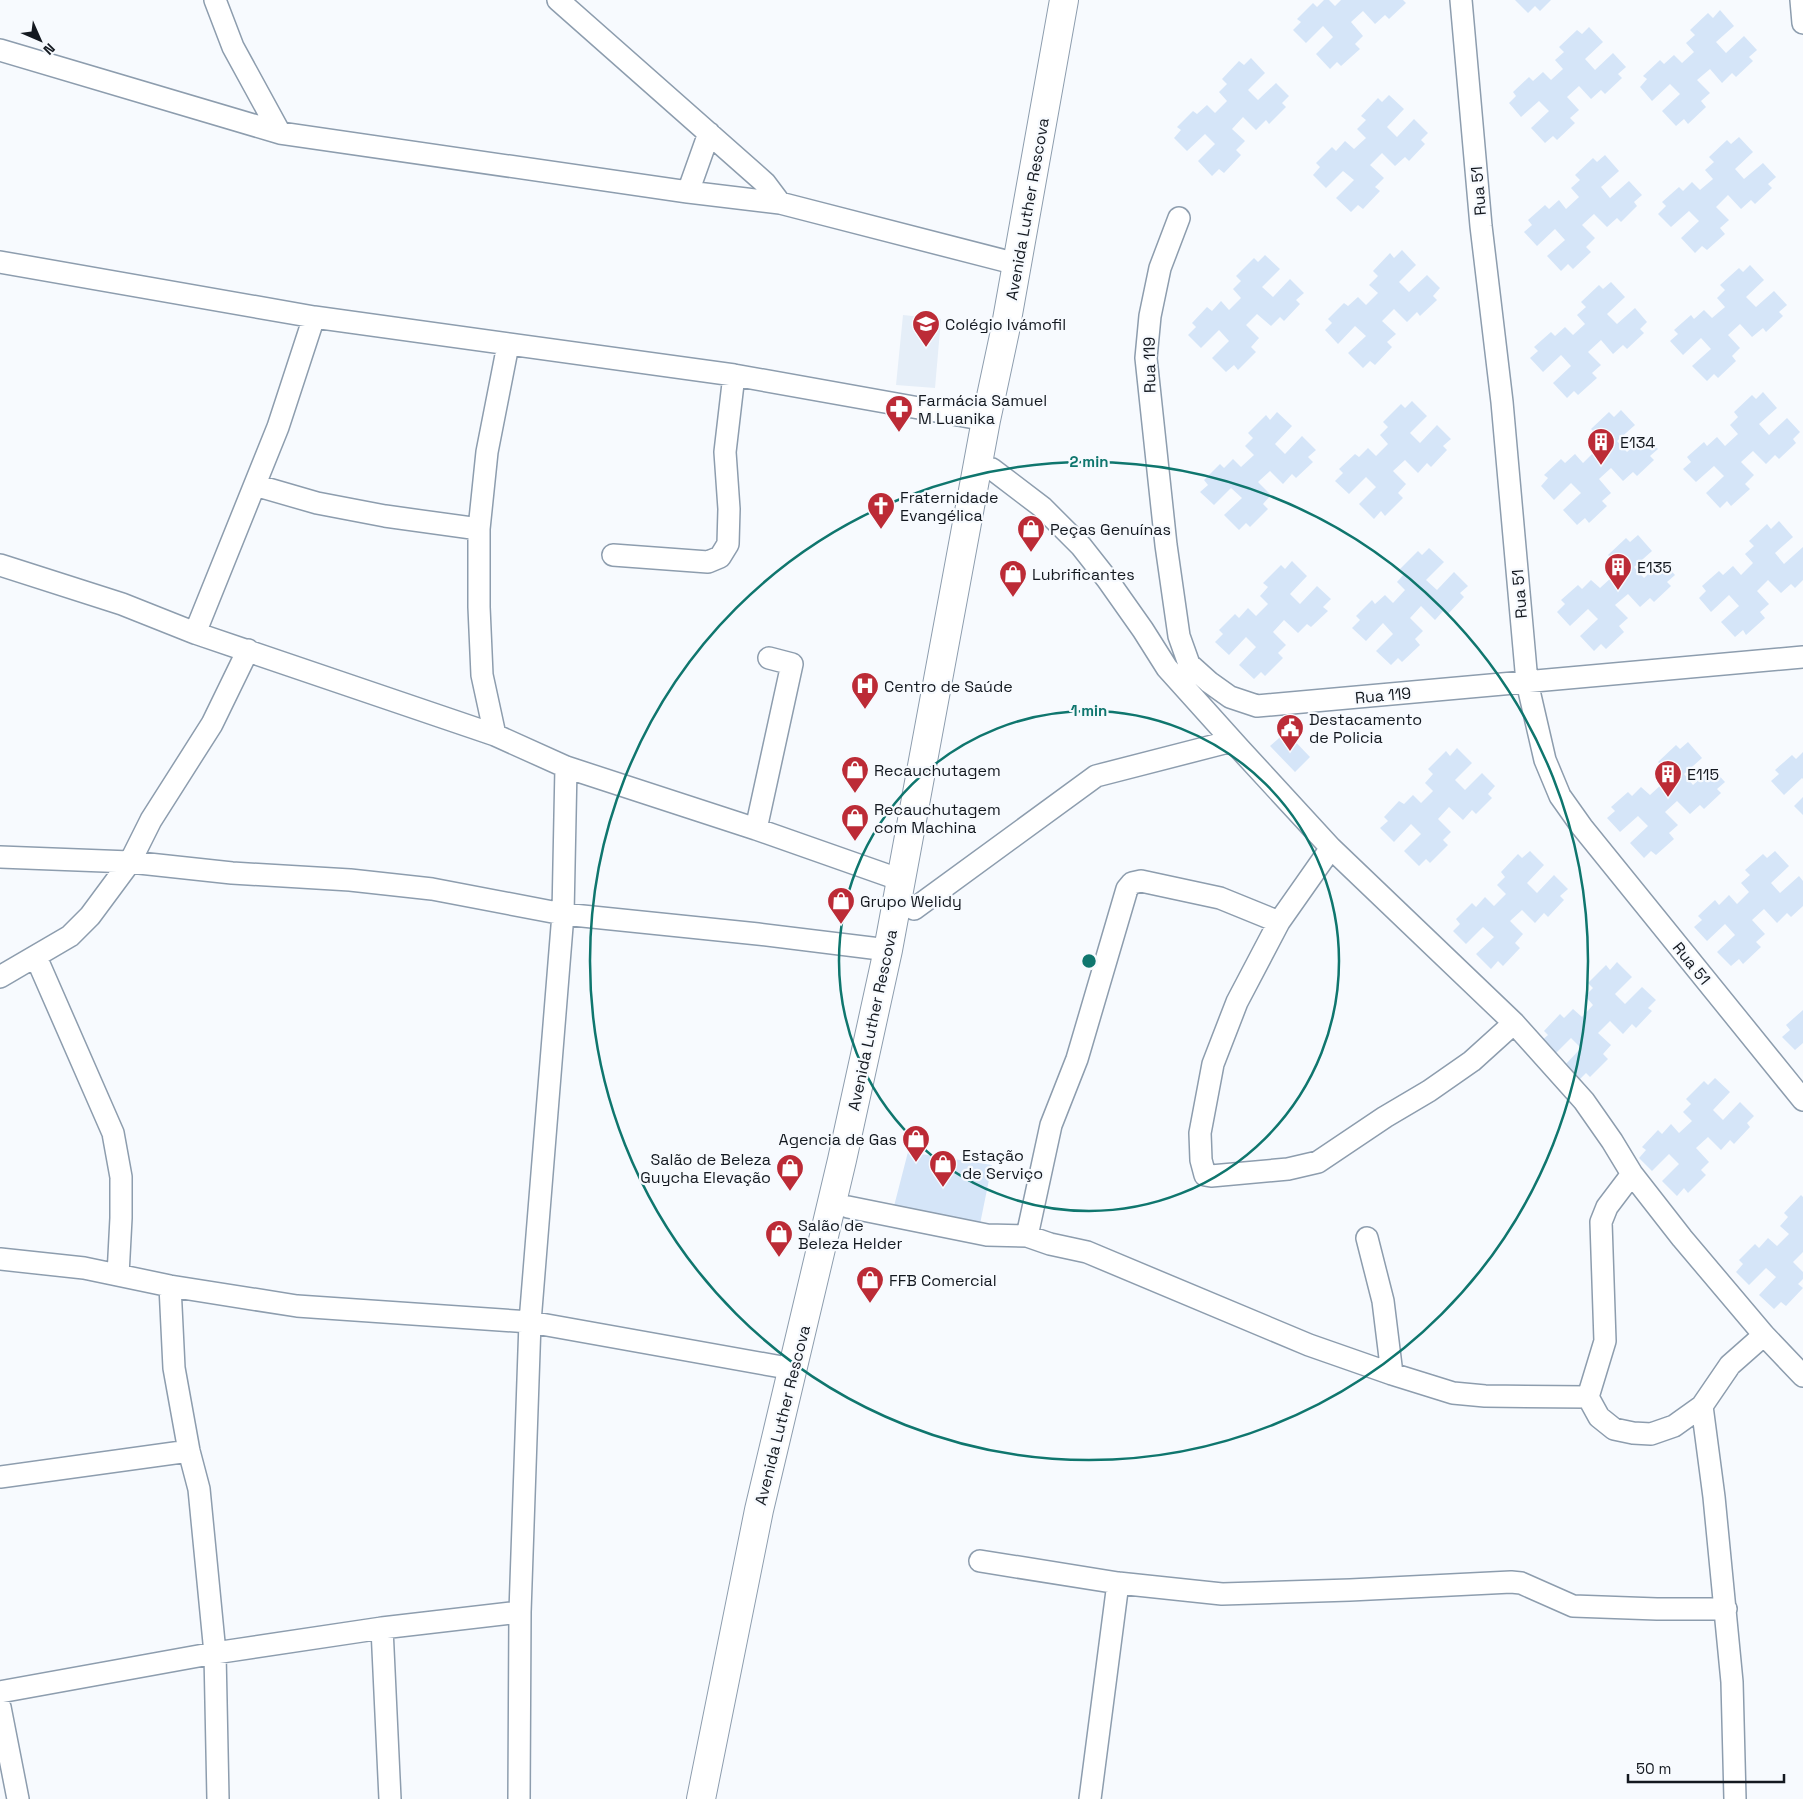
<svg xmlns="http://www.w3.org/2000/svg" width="1803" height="1799" font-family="'Space Grotesk',sans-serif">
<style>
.built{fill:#e5eef8}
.building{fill:#d5e5f8}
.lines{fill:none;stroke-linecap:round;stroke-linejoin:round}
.street-casing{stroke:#8d9dae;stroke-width:24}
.secondary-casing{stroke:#8d9dae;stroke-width:30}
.street{stroke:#fff;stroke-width:21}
.secondary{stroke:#fff;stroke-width:28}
.ring{fill:none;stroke:#0f766e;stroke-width:2.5}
.labels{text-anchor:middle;stroke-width:4.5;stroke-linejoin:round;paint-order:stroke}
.street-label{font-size:16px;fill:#141920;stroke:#f7fafe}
.poi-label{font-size:16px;fill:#141920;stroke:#f7fafe;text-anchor:start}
.centre{fill:#0f766e;stroke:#f7fafe;stroke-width:2.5}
.ring-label{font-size:15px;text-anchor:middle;font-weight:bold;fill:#0f766e;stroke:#f7fafe;stroke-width:4.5;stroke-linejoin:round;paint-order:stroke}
</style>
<rect width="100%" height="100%" fill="#f7fafe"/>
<path class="built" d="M903,315L941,319L935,388L896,385Z"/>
<path class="building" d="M1324,0H1329L1335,6L1341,0H1403L1406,3L1389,19L1385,15L1375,24L1363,11L1351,22L1363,36L1355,44L1360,49L1341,66L1337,62L1330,69L1316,54L1333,37L1323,26L1306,43L1293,30L1301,22L1297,19L1313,3L1317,7Z
M1515,0H1551L1540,11L1535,6L1528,13Z
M1720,10L1734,26L1716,42L1726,53L1744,36L1757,50L1749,57L1753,61L1736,77L1732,73L1722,83L1710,69L1697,80L1710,93L1701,101L1706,107L1688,124L1684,119L1676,126L1662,111L1680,94L1670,84L1652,101L1640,87L1647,79L1643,76L1660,60L1664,64L1674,55L1682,63L1694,52L1686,43L1695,35L1690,30L1708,13L1713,18Z
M1589,27L1603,42L1585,59L1595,70L1613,53L1626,67L1618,74L1622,78L1605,94L1601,90L1591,99L1579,86L1567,97L1579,110L1570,118L1575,123L1557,140L1553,136L1545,143L1531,128L1549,111L1539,101L1521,117L1509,103L1516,96L1513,92L1529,77L1533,81L1543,72L1551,80L1563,69L1555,60L1564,52L1559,47L1577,30L1582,34Z
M1251,58L1265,73L1248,90L1258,100L1276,83L1289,96L1282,103L1286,107L1269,124L1266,120L1256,130L1243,117L1232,129L1245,141L1236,150L1241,155L1224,173L1219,169L1212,176L1198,161L1215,144L1205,134L1187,151L1174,138L1181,130L1177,127L1193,111L1197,114L1207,105L1215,113L1227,101L1219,92L1227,84L1222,79L1239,61L1244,65Z
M1389,95L1404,109L1387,127L1397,137L1414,119L1428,133L1421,140L1425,144L1409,161L1405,157L1395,166L1382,153L1370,165L1384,178L1375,187L1380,191L1363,209L1358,205L1351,212L1336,198L1354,180L1343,171L1326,188L1313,175L1320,167L1316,163L1332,147L1336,151L1345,141L1354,149L1366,138L1357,129L1366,120L1361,116L1378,98L1382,102Z
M1739,137L1753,152L1735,169L1744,179L1763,163L1776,177L1768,184L1772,188L1755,204L1751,200L1741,209L1728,195L1716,207L1729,220L1720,228L1725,234L1707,250L1702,246L1695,253L1681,238L1699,221L1689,211L1671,227L1658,214L1666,206L1662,202L1679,187L1683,191L1692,182L1700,190L1713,179L1705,170L1714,162L1709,157L1727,140L1731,144Z
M1605,155L1619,171L1601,187L1610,198L1629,181L1642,195L1634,202L1637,206L1621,222L1617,218L1607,227L1594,214L1582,225L1595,238L1586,247L1591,252L1573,269L1568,264L1561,271L1547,256L1565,240L1555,229L1537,246L1524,232L1532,225L1528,220L1545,205L1549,209L1559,200L1566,209L1579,197L1571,188L1580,180L1575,175L1593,158L1597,162Z
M1402,250L1416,265L1399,282L1409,292L1427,275L1440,288L1433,296L1437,300L1420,316L1417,312L1407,322L1394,309L1382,321L1396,334L1387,342L1392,347L1375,365L1370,361L1363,368L1348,353L1366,336L1355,326L1338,344L1325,330L1332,323L1328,319L1344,303L1348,306L1358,297L1366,305L1378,293L1369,285L1378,276L1373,271L1390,253L1394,258Z
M1265,255L1280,269L1262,287L1273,297L1290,279L1304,293L1296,300L1300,304L1284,321L1280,317L1271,326L1257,314L1246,325L1259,338L1251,347L1256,352L1238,370L1234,365L1226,372L1212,358L1229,341L1219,330L1201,348L1188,335L1196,327L1192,323L1207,307L1212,311L1221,301L1229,310L1241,298L1233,289L1241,281L1236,276L1254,258L1258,262Z
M1750,265L1764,280L1746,297L1756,307L1774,291L1787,305L1779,312L1783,316L1766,332L1763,328L1752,337L1740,324L1728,335L1740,348L1732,356L1736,361L1718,378L1714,374L1707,381L1692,366L1711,349L1701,338L1683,355L1670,341L1678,334L1674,330L1691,315L1694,319L1704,310L1712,318L1725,307L1717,298L1725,290L1720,285L1739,268L1743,272Z
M1611,282L1625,297L1607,314L1617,324L1635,308L1647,322L1640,329L1644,333L1627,349L1623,345L1613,354L1601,340L1588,352L1601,365L1592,373L1597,378L1578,395L1574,391L1567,398L1553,383L1571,366L1561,355L1543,372L1530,358L1538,351L1534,347L1551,332L1555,336L1565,327L1573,335L1585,324L1577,315L1586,307L1581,302L1599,285L1603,289Z
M1763,392L1777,408L1759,424L1769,435L1787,418L1800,432L1793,439L1796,443L1779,459L1775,455L1766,464L1753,451L1741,462L1754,475L1745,484L1750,489L1731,506L1727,501L1720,508L1706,493L1724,476L1714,466L1696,482L1683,469L1691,462L1687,457L1704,442L1707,446L1717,437L1725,446L1738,434L1730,425L1738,417L1734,412L1752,395L1756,399Z
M1412,401L1427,416L1410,433L1420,443L1437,425L1451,439L1443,446L1447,450L1431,467L1427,463L1418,473L1405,460L1393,471L1406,484L1398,493L1403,498L1385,516L1381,511L1374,519L1359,504L1376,487L1366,477L1349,494L1335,481L1343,473L1339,469L1355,454L1359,457L1368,448L1376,456L1388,444L1380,435L1388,427L1383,422L1401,404L1405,408Z
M1621,410L1635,425L1617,441L1627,452L1645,435L1658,449L1650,456L1654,460L1637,476L1633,472L1623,481L1611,468L1599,479L1611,493L1602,501L1607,506L1589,523L1585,518L1577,525L1563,510L1581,493L1571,483L1554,500L1541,486L1548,478L1544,475L1561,459L1565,463L1575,454L1583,463L1595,451L1587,442L1596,434L1591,429L1609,412L1614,417Z
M1277,412L1292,426L1275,444L1285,454L1302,436L1316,450L1308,457L1313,462L1296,478L1292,474L1283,484L1270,471L1258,482L1271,495L1263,504L1268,509L1250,527L1246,523L1239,530L1224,515L1242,498L1231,488L1214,505L1200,492L1208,485L1204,480L1220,464L1224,468L1233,459L1241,467L1254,455L1245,446L1253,438L1248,433L1266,415L1270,420Z
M1779,521L1793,537L1775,553L1784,564L1803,547V580L1795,588L1791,584L1781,593L1768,580L1757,591L1769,604L1760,612L1765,618L1746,635L1743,630L1735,637L1721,622L1739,606L1729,595L1711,612L1699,598L1706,591L1702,586L1719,571L1723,575L1733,566L1741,575L1753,563L1745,554L1754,546L1749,541L1767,524L1771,529Z
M1638,535L1652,551L1634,567L1644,578L1662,561L1675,575L1667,582L1671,586L1654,602L1650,598L1640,607L1628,594L1615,605L1628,618L1619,626L1624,632L1606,649L1601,644L1594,651L1580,636L1598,619L1588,609L1570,626L1557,612L1565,604L1561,600L1578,585L1582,589L1591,580L1600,588L1612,577L1604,568L1613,560L1608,555L1626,538L1630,542Z
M1429,548L1444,562L1426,580L1437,590L1454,572L1468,586L1460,593L1464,597L1448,614L1444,610L1435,620L1421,606L1410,618L1423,631L1415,639L1420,645L1402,662L1398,658L1391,665L1376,651L1393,634L1383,623L1366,641L1352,628L1360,620L1356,616L1372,600L1375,604L1385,595L1393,603L1405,590L1397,582L1405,573L1400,569L1418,551L1422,555Z
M1292,561L1307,576L1290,594L1300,604L1317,586L1331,599L1323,607L1328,611L1311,627L1307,624L1298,633L1284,620L1273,632L1286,645L1278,653L1283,658L1265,676L1261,672L1254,679L1239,665L1256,647L1246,637L1229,655L1215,642L1223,634L1219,630L1235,614L1239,618L1248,608L1256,616L1268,604L1260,596L1268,587L1263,583L1281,565L1285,569Z
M1286,732L1310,757L1295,772L1270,746Z
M1688,742L1702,758L1684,774L1693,785L1712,768L1725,782L1717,789L1721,793L1704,809L1700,805L1690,814L1677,801L1665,812L1678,825L1669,833L1674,839L1656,855L1651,851L1644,858L1630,843L1648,826L1638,816L1620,832L1607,818L1615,811L1611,807L1628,792L1632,796L1641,787L1650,795L1662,784L1654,775L1663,767L1658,762L1676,745L1680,749Z
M1457,748L1472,763L1455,780L1465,790L1482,773L1495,786L1488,794L1492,798L1476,814L1472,810L1463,820L1449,807L1438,819L1451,832L1443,840L1448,845L1430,863L1426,859L1419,866L1404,851L1421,834L1411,824L1394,842L1380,828L1388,821L1384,817L1399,801L1404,804L1413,795L1421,803L1433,791L1425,783L1433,774L1428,769L1446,751L1450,756Z
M1803,752V779L1802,778L1784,795L1771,781L1779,774L1775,770L1792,755L1796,759Z
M1803,797V815L1794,806Z
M1530,851L1544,865L1527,883L1537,893L1554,875L1568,889L1560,896L1564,900L1548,917L1544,913L1535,923L1522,910L1510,921L1523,934L1515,943L1520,948L1503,966L1498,961L1491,969L1476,954L1494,937L1483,927L1466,944L1453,931L1460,924L1456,919L1472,903L1476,907L1485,897L1494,906L1506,894L1497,885L1505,877L1501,872L1518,854L1522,858Z
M1775,851L1789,866L1771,883L1780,893L1799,876L1803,881V906L1791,917L1787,913L1777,923L1764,909L1752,920L1765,934L1756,942L1761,947L1743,964L1739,959L1731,966L1717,952L1735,935L1725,924L1707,941L1694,927L1702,920L1698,916L1715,900L1719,905L1729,895L1737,904L1749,892L1741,883L1750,875L1745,870L1763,854L1767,858Z
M1617,962L1632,977L1615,994L1625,1004L1642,987L1656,1000L1648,1008L1652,1011L1636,1028L1632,1024L1623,1034L1610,1021L1598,1033L1611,1045L1603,1054L1608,1059L1590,1077L1586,1073L1579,1080L1564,1066L1581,1048L1571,1038L1554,1055L1540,1042L1548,1035L1544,1031L1560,1014L1564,1018L1573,1009L1582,1017L1593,1005L1585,996L1593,988L1588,983L1606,965L1610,970Z
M1803,1010V1043L1795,1050L1782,1037L1790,1030L1786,1025Z
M1715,1078L1730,1092L1713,1110L1723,1120L1740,1102L1754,1116L1747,1123L1750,1127L1734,1144L1730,1140L1721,1150L1708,1137L1696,1148L1709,1162L1701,1170L1706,1175L1688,1193L1684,1188L1677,1196L1662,1181L1679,1164L1669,1154L1652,1171L1639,1158L1646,1150L1642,1147L1658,1130L1662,1134L1671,1124L1679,1133L1692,1121L1683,1112L1691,1104L1686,1099L1704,1081L1708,1085Z
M908,1152L992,1165L979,1229L893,1210Z
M1801,1195L1803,1197V1252L1793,1262L1803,1272V1279L1798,1284L1803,1288L1786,1306L1781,1302L1774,1309L1759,1295L1776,1277L1766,1268L1749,1285L1736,1272L1743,1264L1739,1260L1755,1244L1759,1248L1768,1238L1777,1246L1789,1234L1780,1226L1788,1217L1784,1213Z"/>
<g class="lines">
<defs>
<path id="street" d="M215,0L233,47L280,133
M558,0L765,183L780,203
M1461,0L1481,226L1502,402L1527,682L1545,760L1560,796L1582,827L1803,1100
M1801,0L1803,23
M0,50L280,133L688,192L780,203L1017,264
M688,192L709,133
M1179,218L1160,268L1150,316L1146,358L1166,545L1179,636L1189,664L1209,682L1230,697L1257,706L1803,657
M0,262L314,317L734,375L986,420
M992,469L1042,507L1081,546L1107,579L1143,630L1167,668L1239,748L1331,848L1514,1023L1584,1101L1612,1141L1632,1174L1682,1238L1764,1335L1803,1376
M255,485L317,503L385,516L479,529
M613,555L708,562L720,557L728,544L729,509L725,452L734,375
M0,565L122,604L195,633L495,735L566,767L756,829L901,880
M195,633L278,427L314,317
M495,735L482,675L479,607V529L487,452L508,345
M756,829L792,664L769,658
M1331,848L1279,922L1237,1002L1213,1064L1200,1133L1201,1160L1205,1175L1211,1176L1288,1169L1318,1162L1385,1117L1429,1091L1472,1061L1514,1023
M0,857L130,862L232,873L350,880L432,889L563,914L758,934L888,950
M914,909L1096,776L1232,741
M36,957L113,1133L121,1177V1218L118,1275
M0,977L70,936L90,916L130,862L151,820L212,724L248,650
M848,1207L987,1235L1027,1236L1050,1244L1087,1252L1309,1345L1392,1374L1453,1393L1485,1396L1588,1397L1599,1417L1614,1429L1633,1433L1651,1434L1674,1426L1702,1406L1730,1365L1764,1335
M1027,1236L1051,1125L1077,1059L1127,889L1132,883L1141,881L1220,898L1279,922
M1367,1238L1383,1301L1392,1374
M0,1259L84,1268L170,1286L297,1306L530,1322L793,1369
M170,1286L174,1368L189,1451L199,1489L215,1653L218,1799
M1588,1397L1605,1341L1601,1222L1607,1207L1632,1174
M1702,1406L1714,1497L1732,1682L1735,1799
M0,1477L189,1451
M980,1561L1118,1583L1222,1594L1350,1590L1511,1582L1521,1583L1573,1606L1657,1609H1726
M382,1628L390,1799
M0,1692L215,1653L382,1628L520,1612
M0,1707L18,1799
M519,1799L520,1612L530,1322L563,914L566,767
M1090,1799L1118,1583"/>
<path id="secondary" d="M701,1799L759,1510L842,1160L888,950L986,420L1005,331L1064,0"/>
</defs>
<use href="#street" class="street-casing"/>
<use href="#secondary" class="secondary-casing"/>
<use href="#street" class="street"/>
<use href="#secondary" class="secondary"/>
</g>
<g class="ring">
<circle cx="1089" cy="961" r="250"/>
<circle cx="1089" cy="961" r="499"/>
</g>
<defs>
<symbol id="university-pin" viewBox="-11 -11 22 30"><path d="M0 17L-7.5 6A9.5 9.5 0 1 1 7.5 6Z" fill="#bc2b36" stroke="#f7fafe"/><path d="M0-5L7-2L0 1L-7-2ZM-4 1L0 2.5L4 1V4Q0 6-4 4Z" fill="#fff"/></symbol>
<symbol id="pharmacy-pin" viewBox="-11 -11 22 30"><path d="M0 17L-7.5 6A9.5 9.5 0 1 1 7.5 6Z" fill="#bc2b36" stroke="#f7fafe"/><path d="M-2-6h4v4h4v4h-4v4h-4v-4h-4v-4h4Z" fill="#fff"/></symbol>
<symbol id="building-pin" viewBox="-11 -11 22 30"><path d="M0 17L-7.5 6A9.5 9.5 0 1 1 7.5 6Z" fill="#bc2b36" stroke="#f7fafe"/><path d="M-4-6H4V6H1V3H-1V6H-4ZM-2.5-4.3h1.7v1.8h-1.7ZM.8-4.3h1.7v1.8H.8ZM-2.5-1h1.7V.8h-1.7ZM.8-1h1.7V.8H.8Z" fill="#fff"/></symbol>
<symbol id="church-pin" viewBox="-11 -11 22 30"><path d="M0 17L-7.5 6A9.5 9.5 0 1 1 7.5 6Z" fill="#bc2b36" stroke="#f7fafe"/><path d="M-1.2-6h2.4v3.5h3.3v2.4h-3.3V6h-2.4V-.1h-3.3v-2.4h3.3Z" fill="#fff"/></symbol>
<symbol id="shop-pin" viewBox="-11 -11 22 30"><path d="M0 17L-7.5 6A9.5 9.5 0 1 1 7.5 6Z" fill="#bc2b36" stroke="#f7fafe"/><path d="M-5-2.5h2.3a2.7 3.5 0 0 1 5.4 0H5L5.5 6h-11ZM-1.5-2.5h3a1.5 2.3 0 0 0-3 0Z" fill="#fff"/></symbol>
<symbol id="hospital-pin" viewBox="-11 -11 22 30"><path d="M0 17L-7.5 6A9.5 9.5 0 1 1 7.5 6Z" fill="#bc2b36" stroke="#f7fafe"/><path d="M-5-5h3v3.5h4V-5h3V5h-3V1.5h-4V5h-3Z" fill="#fff"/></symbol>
<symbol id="civic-pin" viewBox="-11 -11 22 30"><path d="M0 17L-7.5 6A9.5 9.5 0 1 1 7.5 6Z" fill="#bc2b36" stroke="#f7fafe"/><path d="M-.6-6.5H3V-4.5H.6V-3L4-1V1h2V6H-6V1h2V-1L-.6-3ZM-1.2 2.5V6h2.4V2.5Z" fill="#fff"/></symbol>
</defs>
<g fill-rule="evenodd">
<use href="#university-pin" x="910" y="308" width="32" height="43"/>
<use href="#pharmacy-pin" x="883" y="393" width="32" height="43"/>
<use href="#building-pin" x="1585" y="426" width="32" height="43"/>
<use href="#church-pin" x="865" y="490" width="32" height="43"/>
<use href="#shop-pin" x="1015" y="513" width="32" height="43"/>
<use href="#building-pin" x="1602" y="551" width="32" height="43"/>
<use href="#shop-pin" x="997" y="558" width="32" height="43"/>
<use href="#hospital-pin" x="849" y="670" width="32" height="43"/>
<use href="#civic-pin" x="1274" y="712" width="32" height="43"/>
<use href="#shop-pin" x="839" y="754" width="32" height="43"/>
<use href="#building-pin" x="1652" y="758" width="32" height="43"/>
<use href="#shop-pin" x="839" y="802" width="32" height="43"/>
<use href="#shop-pin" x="825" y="885" width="32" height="43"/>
<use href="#shop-pin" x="900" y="1123" width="32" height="43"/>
<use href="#shop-pin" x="927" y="1148" width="32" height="43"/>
<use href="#shop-pin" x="774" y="1152" width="32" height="43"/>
<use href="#shop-pin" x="763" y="1218" width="32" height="43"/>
<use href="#shop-pin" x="854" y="1264" width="32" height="43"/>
</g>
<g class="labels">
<g class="street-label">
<text transform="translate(1478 191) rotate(-95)" y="6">Rua 51</text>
<text transform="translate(1027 209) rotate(-80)" y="6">Avenida Luther Rescova</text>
<text transform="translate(1149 365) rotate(-91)" y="6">Rua 119</text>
<text transform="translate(1519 594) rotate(-95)" y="6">Rua 51</text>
<text transform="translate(1383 695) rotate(-5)" y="6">Rua 119</text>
<text transform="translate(1692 963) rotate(51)" y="6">Rua 51</text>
<text transform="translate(872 1020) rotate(-78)" y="6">Avenida Luther Rescova</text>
<text transform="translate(782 1415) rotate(-76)" y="6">Avenida Luther Rescova</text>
</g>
<g class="poi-label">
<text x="945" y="330">Colégio Ivámofil</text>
<text x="918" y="406">Farmácia Samuel<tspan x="918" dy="18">M Luanika</tspan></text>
<text x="1620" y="448">E134</text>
<text x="900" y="503">Fraternidade<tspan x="900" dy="18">Evangélica</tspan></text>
<text x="1050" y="535">Peças Genuínas</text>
<text x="1637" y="573">E135</text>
<text x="1032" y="580">Lubrificantes</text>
<text x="884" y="692">Centro de Saúde</text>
<text x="1309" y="725">Destacamento<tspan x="1309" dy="18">de Policia</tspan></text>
<text x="874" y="776">Recauchutagem</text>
<text x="1687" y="780">E115</text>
<text x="874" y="815">Recauchutagem<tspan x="874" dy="18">com Machina</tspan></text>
<text x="860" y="907">Grupo Welidy</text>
<text x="897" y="1145" text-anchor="end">Agencia de Gas</text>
<text x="962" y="1161">Estação<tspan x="962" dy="18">de Serviço</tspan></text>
<text x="771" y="1165" text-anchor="end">Salão de Beleza<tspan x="771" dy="18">Guycha Elevação</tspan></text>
<text x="798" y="1231">Salão de<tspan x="798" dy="18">Beleza Helder</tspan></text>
<text x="889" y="1286">FFB Comercial</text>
</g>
</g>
<circle cx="1089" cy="961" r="8" class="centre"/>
<g class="ring-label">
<text x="1089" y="467">2 min</text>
<text x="1089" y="716">1 min</text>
</g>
<g transform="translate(40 40) rotate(135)" stroke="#f7fafe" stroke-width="4" paint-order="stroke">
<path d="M0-4L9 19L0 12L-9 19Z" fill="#141920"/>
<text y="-8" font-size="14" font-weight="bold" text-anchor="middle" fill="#141920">N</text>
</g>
<path d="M1628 1774v8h156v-8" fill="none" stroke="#141920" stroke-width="2.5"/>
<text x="1636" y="1774" font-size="15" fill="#141920" stroke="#f7fafe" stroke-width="4" paint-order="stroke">50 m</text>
</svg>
